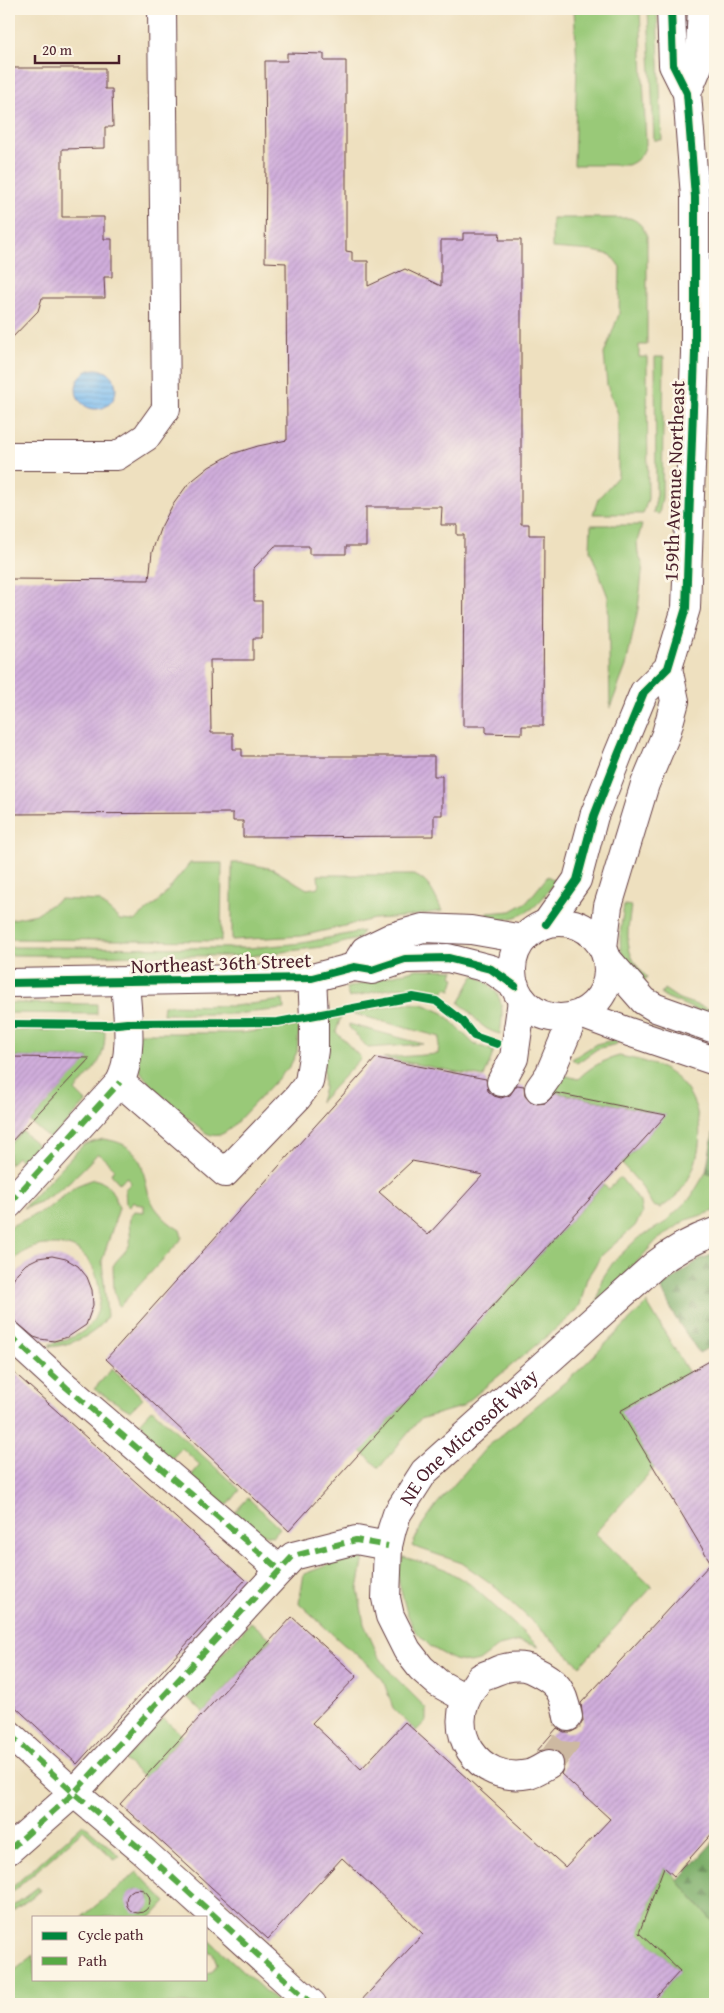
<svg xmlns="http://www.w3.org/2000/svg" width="724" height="2013" font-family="'Gentium Book Plus',serif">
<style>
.green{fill:#99c978;stroke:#727452;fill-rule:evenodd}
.forest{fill:url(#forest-firs);stroke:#62664a}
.water{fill:url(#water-rules);stroke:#646e8e}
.building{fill:url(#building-hatch);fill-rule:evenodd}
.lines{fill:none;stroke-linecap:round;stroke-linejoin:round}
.minor-tunnel{stroke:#cdb9a1;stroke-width:28;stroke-dasharray:28 14;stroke-linecap:butt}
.minor-casing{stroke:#633c41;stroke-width:30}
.minor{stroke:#fff;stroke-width:28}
.quiet{stroke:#57aa44;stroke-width:6;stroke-dasharray:12 6;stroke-linecap:butt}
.cycleway-casing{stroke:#fcf5e5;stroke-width:11}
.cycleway{stroke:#00873e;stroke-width:8}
.labels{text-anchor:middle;stroke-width:5;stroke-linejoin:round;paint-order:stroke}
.street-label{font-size:20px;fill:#4a1f2b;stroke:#fcf5e5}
</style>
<defs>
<pattern id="forest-firs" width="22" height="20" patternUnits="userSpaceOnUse" patternTransform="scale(1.25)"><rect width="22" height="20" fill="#7aad68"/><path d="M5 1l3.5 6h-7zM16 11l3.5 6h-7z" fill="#668c56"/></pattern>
<pattern id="water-rules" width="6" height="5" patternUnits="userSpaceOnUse" patternTransform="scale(1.25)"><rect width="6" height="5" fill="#7dbef2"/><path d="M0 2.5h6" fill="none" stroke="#689ac4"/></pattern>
<pattern id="building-hatch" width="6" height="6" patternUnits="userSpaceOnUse" patternTransform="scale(1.25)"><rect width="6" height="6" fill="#d0aedc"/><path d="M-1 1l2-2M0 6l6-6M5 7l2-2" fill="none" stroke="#b495bd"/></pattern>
</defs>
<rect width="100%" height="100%" fill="#fcf5e5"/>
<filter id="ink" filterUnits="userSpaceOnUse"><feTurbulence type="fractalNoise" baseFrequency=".02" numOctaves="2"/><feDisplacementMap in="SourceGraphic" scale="10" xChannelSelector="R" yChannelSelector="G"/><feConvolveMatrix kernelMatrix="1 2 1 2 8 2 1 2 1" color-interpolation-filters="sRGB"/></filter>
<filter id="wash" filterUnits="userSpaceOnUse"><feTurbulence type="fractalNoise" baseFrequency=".0096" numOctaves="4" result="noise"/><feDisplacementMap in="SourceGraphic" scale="20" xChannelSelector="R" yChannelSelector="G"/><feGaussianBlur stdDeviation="1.12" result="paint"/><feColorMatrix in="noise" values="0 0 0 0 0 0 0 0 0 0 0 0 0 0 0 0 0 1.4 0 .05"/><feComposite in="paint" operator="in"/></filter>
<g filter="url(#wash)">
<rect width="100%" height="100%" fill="#eee0bf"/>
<path class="green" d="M574,9H640L646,144C643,155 638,161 628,165H574L577,64Z
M648,9H657L662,140H654Z
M552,218H630C639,221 643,227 647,236V345H639V357H647L648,499L643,514H593L598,499L618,476V414L607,385L604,354L619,314L620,267L611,255L593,251L552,248Z
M655,357H664L662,498L659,514L653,513L656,499Z
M591,525H642L637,542L638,554L643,565L638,609L626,666L610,708L608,597L590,550Z
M190,863H222L221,941L9,939V920L36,914L60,899L99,901L120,920L134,921L159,901Z
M232,863H244L273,869L307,889L319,887L318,875H414C430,881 435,896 442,911L404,917L374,919L302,936L232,940Z
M548,876L555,881C535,912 524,918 487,922V913L511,911L527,902Z
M624,905L631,906C627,937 623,954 647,977L643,982C638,976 631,970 627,964C615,947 622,924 624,905Z
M363,931L358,939L329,946L251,956L9,955V947L249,948L302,943Z
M417,969L454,970L452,977L455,978L451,990L446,988L443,993C410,981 382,990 349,998L346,988Z
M475,975C502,991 505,1003 500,1034C478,1029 476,1015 459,1003C465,994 468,984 475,975Z
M664,989L679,999L715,1011V1018L661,995Z
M283,1000L284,1009L234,1014H163L164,1005L234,1006Z
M9,1003L97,1004V1014L9,1013Z
M406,1003L423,1004L443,1013L474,1044L494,1051L484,1077L383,1058L438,1054L440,1037L351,1013Z
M341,1016L336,1032L361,1058L320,1102L324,1088L323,1020Z
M349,1024L423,1044L368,1048L349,1027Z
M299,1026L297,1052L290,1066L230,1129C221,1135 217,1138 206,1133C190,1119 146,1086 139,1068C135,1058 138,1043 139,1033H241Z
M9,1030L105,1031C105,1063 94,1068 75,1091L86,1102L51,1140L30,1122L89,1058L9,1057Z
M617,1039V1044L597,1049L577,1063L572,1059L596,1044Z
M619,1056C643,1060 668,1066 684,1086C713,1121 700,1187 660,1208L653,1206L640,1184L622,1164L666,1115L554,1092L564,1075L578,1079C590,1067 602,1061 619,1056Z
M22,1131L42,1149L27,1166L17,1157L9,1165V1145Z
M103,1139C156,1146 136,1183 157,1210C163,1218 171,1225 180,1230L182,1237L180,1241L119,1307L114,1291L113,1266C117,1258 128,1251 130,1243C132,1232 125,1221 134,1211L144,1212V1205H140L133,1201L129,1207L126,1204L125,1189L131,1183L127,1177L119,1183L111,1174L114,1168L98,1153C78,1175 52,1201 23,1208L83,1145Z
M706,1172L715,1175V1211L686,1220L656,1241L596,1307L602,1279L614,1261L638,1238L663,1224L691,1197Z
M620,1177L640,1202L642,1214L635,1226L602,1255L587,1278L580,1305L570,1317L461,1407L420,1419L379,1468L361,1451L603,1185L609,1189Z
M93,1179C110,1182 114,1194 119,1208L102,1261L107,1316C98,1335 70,1345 50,1347V1344C68,1340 87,1334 95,1317C106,1294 96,1256 71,1247C65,1245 58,1245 52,1245C34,1244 20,1252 9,1266V1227L47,1209L76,1186Z
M647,1303L689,1373L621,1411L654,1468L595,1533L652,1587L580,1666L492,1584L462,1563L412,1546L422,1525L437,1504L486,1448L577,1372Z
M112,1369L143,1398L130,1411L94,1389Z
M152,1409L240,1490L228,1505C208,1498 199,1497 191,1476L200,1465L182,1448L169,1461C157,1449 151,1434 140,1422Z
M248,1498L280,1528L273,1536L256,1533L234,1513Z
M364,1557L358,1589L364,1624L378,1655L392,1674L426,1708V1721L416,1731L393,1708L383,1680L364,1660L343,1644L299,1603L304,1574L336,1562Z
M403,1557L443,1568L470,1584L539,1647L519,1641L499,1646L479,1661L470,1663L454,1660L431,1647L415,1631L407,1613L399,1583L398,1572Z
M251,1622L271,1639L203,1713L185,1695Z
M163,1718L182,1735L144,1778L125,1760Z
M83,1824L120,1856L115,1860L83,1830L9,1895V1890Z
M664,1867L674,1876L715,1924V2004H655L653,2001L680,1971L639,1933Z
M137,1872L166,1902L152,1917H82ZM136,1889L147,1892L150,1899L146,1910L139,1913L132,1911L126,1901L129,1893Z
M38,1887L40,1891L9,1914V1909Z
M206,1937L279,2004H9V1975L34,1955V1979H206V1974L213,1971L217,1964L213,1953L206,1951Z"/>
<path class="forest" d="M715,1123V1175L706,1172Z
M715,1254V1344L699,1353L675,1317L661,1288L700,1259Z
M715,1840V1924L678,1881Z"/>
<path class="water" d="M76 389a20 20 0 1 1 40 0a20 20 0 1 1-40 0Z"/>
<g id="blocks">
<path class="building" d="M287,53L324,54V61H346V251L352,252V261H368V286L405,269L441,286V240H463V233H500L499,240H521V524H529V535H544L543,726H522V734L486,733V726H463L464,535H457V525H441L442,507H366V546H346V554H309V546H275L254,568V601H262V638H253V660H210L211,733H233V749H242V756H434V776H442V815H434V836L243,837V821H233V813L9,814V579L149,580L152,552L160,529L172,506L188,484L209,467L232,454L258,446L287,440L286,263L265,262L266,161L265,61H287Z
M9,68H105V89H112L113,127H105V148L62,149V217H104V239H112V277H104L105,298H42L38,311L9,341Z
M9,1057L90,1058L9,1144Z
M376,1058L486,1079L488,1091L494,1096L501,1098L510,1095L517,1085L524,1086L525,1096L530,1102L537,1104L546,1103L556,1093L666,1115L289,1531L106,1359ZM412,1161L483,1175L428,1235L379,1192Z
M52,1256L66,1259L78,1266L87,1277L92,1290L93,1305L86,1325L68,1337L54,1341L40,1339L34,1337L15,1321L11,1313L9,1302L10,1286L17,1273L26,1264L38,1258Z
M715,1358V1830L674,1876L664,1867L639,1933L680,1971L650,2004H358L423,1934L342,1858L268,1939L120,1804L292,1617L357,1676L312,1723L361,1769L405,1722L565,1867L610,1819L561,1774L565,1764L563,1756L558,1751L549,1748L536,1752L557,1728L564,1732H571L579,1728L583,1721L581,1703L711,1563L620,1411Z
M9,1368L245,1580L77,1764L9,1701Z
M126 1901a12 12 0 1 1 24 0a12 12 0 1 1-24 0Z"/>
</g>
</g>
<g filter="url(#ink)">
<use href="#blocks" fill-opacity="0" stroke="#633c41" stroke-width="1"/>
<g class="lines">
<path class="minor-tunnel" d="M549,1764L565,1743L568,1717"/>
<defs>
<g id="minor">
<path d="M687,93L699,64L702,9"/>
<path d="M9,456H117L146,437L166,409L162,9"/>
<circle cx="560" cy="970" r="48"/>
<path d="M546,924L577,880L594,816L618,755L644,692L668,668L686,608L695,353V197L687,93L673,65L671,9"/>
<path d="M603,948L608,906L645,784L666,734L675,701L668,668"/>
<path d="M608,960L644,1001L656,1008L715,1029"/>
<path d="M354,967L365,950L392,937L423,928L471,930L523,939"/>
<path d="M125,982C127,1014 134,1053 120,1082L225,1173L298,1097L309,1082L314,1050V1017L312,978"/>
<path d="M9,983L312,978L354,967L372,970L405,959L448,958L491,969L515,986"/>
<path d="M581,1014L629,1032L715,1061"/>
<path d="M501,1082L514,1058L522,1000"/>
<path d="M539,1089L549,1075L574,1016"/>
<path d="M9,1204L120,1082"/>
<path d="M9,1335L67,1388L280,1570"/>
<path id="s1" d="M465,1698L438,1683L421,1668L407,1650L390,1616L386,1598L388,1546L392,1529L397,1514L424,1472L655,1265C674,1250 692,1240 715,1232"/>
<path d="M9,1734L74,1793L143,1851L312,2004"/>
<path d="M549,1764C543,1767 536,1772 529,1774C478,1785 442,1729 473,1688C475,1685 477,1681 480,1678C484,1675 490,1674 494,1672C504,1667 520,1664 531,1669C557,1681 563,1689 568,1717"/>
<path d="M9,1850L74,1793L293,1556L356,1540L388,1546"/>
</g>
</defs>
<use href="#minor" class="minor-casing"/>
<use href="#minor" class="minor"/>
<path class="quiet" d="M9,1204L120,1082
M9,1335L67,1388L280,1570
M9,1734L74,1793L143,1851L312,2004
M9,1850L74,1793L293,1556L356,1540L388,1546"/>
<defs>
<path id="cycleway" d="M546,924L577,880L594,816L618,755L644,692L668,668L686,608L695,353V197L687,93L673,65L671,9
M9,983L312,978L354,967L372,970L405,959L448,958L491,969L515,986
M9,1024L108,1025L127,1023L278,1022L413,997L436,1001L462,1021L474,1036L497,1044"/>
</defs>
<use href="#cycleway" class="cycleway-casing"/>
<use href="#cycleway" class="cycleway"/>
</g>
</g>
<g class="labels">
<g class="street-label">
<text transform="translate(674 481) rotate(-88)" y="7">159th Avenue Northeast</text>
<text transform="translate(221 963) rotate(-2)" y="7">Northeast 36th Street</text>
<text dy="7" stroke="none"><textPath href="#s1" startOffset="324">NE One Microsoft Way</textPath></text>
</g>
</g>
<rect width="724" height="2013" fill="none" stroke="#fcf5e5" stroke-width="30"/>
<rect x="32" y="1916" width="175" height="65" fill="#fcf5e5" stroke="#b59f9b"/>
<rect x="42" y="1932" width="25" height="8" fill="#00873e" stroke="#b59f9b"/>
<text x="78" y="1940" font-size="15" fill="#4a1f2b">Cycle path</text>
<rect x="42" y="1957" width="25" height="8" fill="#57aa44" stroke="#b59f9b"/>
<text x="78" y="1966" font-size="15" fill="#4a1f2b">Path</text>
<path d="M35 55v8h84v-8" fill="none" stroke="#4a1f2b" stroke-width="2.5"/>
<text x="42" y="55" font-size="15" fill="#4a1f2b" stroke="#fcf5e5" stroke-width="4" paint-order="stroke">20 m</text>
</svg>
